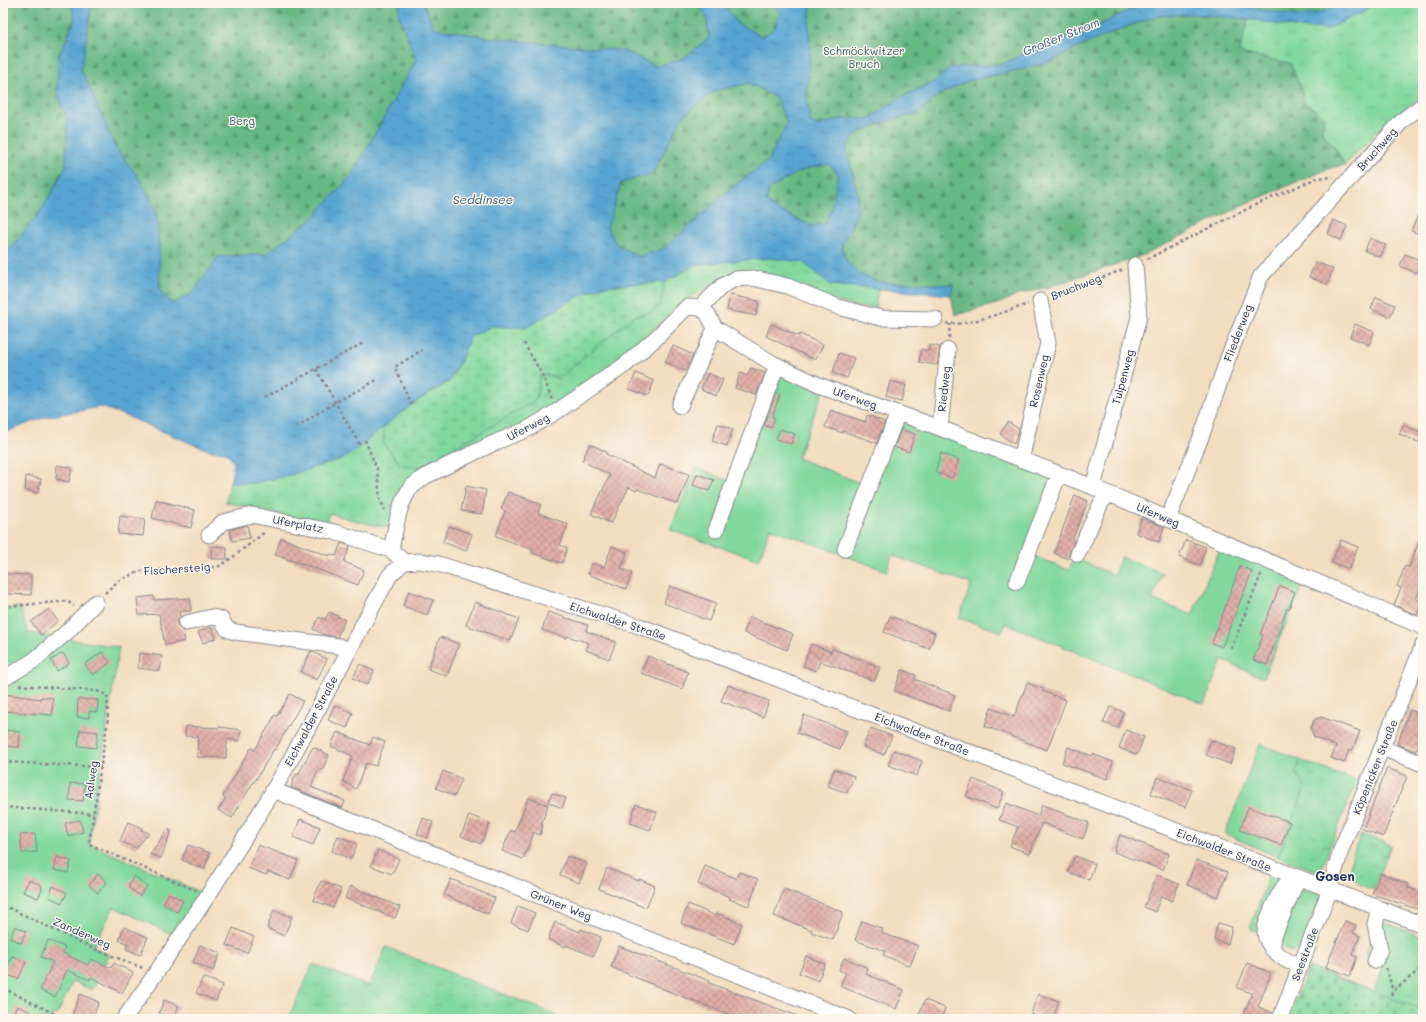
<svg xmlns="http://www.w3.org/2000/svg" width="1426" height="1022" font-family="Mali,sans-serif">
<style>
.grass{fill:url(#grass-tufts);stroke:#4e847d}
.forest{fill:url(#forest-firs);stroke:#427471}
.wetland{fill:url(#wetland-marsh);stroke:#4e847d}
.cemetery{fill:url(#cemetery-stones);stroke:#4e847d}
.garden{fill:#81d89c;stroke:#4e847d}
.water{fill:url(#water-ripples);stroke:#3a6a98;fill-rule:evenodd}
.building{fill:url(#building-cross-hatch)}
.lines{fill:none;stroke-linecap:round;stroke-linejoin:round}
.minor-casing{stroke:#86868e;stroke-width:17}
.path{stroke:#86868e;stroke-width:2.5;stroke-dasharray:3 3;stroke-linecap:butt}
.minor{stroke:#fff;stroke-width:15}
.labels{text-anchor:middle;stroke-width:3;stroke-linejoin:round;paint-order:stroke}
.park-label{font-size:11px;fill:#34596e;stroke:#fbf7ec}
.street-label{font-size:11px;fill:#1b2f5e;stroke:#fbf7ec}
.water-label{font-size:12px;font-style:italic;fill:#315886;stroke:#fbf7ec}
.quarter-label{font-size:13px;font-weight:bold;fill:#1b2f5e;stroke:#fbf7ec}
</style>
<defs>
<pattern id="grass-tufts" width="24" height="20" patternUnits="userSpaceOnUse"><rect width="24" height="20" fill="#81d89c"/><path d="M3 7l-1-3M5 7V3M7 7l1-3M15 17l-1-3M17 17v-4M19 17l1-3" fill="none" stroke="#6fba89"/></pattern>
<pattern id="forest-firs" width="22" height="20" patternUnits="userSpaceOnUse"><rect width="22" height="20" fill="#68b884"/><path d="M5 1l3.5 6h-7zM16 11l3.5 6h-7z" fill="#55966f"/></pattern>
<pattern id="wetland-marsh" width="20" height="14" patternUnits="userSpaceOnUse"><rect width="20" height="14" fill="#81d89c"/><path d="M1 5h8M5 5V1M11 12h8M15 12V8" fill="none" stroke="#6fba89"/></pattern>
<pattern id="cemetery-stones" width="16" height="16" patternUnits="userSpaceOnUse"><rect width="16" height="16" fill="#81d89c"/><path d="M2 7V4a2 2 0 0 1 4 0v3zM10 15v-3a2 2 0 0 1 4 0v3z" fill="#6fba89"/></pattern>
<pattern id="water-ripples" width="26" height="14" patternUnits="userSpaceOnUse"><rect width="26" height="14" fill="#59a4d1"/><path d="M2 4q2-2 4 0t4 0M15 11q2-2 4 0t4 0" fill="none" stroke="#4986ad"/></pattern>
<pattern id="building-cross-hatch" width="8" height="8" patternUnits="userSpaceOnUse"><rect width="8" height="8" fill="#e1afa5"/><path d="M0 0l8 8M0 8l8-8" fill="none" stroke="#b68f8a"/></pattern>
</defs>
<rect width="100%" height="100%" fill="#fbf7ec"/>
<filter id="ink" filterUnits="userSpaceOnUse"><feTurbulence type="fractalNoise" baseFrequency=".025" numOctaves="2"/><feDisplacementMap in="SourceGraphic" scale="8" xChannelSelector="R" yChannelSelector="G"/><feConvolveMatrix kernelMatrix="1 2 1 2 8 2 1 2 1" color-interpolation-filters="sRGB"/></filter>
<filter id="wash" filterUnits="userSpaceOnUse"><feTurbulence type="fractalNoise" baseFrequency=".012" numOctaves="4" result="noise"/><feDisplacementMap in="SourceGraphic" scale="16" xChannelSelector="R" yChannelSelector="G"/><feGaussianBlur stdDeviation="0.9" result="paint"/><feColorMatrix in="noise" values="0 0 0 0 0 0 0 0 0 0 0 0 0 0 0 0 0 1.4 0 .05"/><feComposite in="paint" operator="in"/></filter>
<g filter="url(#wash)">
<rect width="100%" height="100%" fill="#f2ddbe"/>
<path class="grass" d="M1376,3H1423V95L1377,131L1345,165L1333,145L1322,132L1324,116L1304,102L1301,88L1290,63L1239,53L1248,19L1300,28L1328,29L1364,11Z
M770,258L803,262L831,285L878,289L875,308L857,307L732,273L676,307L643,340L558,408L408,482L389,528L359,522L330,513L326,525L226,502L230,483H254L290,475L345,458L411,405L665,282L697,264Z
M1300,760L1357,781L1320,872L1278,857L1305,787L1296,772Z
M1361,834L1391,845L1374,890C1339,880 1351,859 1361,834Z
M1269,875L1280,878L1258,932L1250,929Z
M1306,888L1318,892L1320,898L1300,949C1290,954 1284,951 1280,940L1298,893Z
M1378,920L1423,937V1010L1374,992L1385,962L1365,955Z
M386,947L566,1019H288L313,964L369,986Z"/>
<path class="forest" d="M3,3H71L75,19L59,56L57,91L67,121L66,166L42,210L3,258Z
M92,3H400L399,15L416,60L352,175L312,219L266,254L218,257L193,293L172,304L160,290L158,229L141,181L116,148L81,69Z
M423,3H695L706,15L709,38L684,58L657,67L624,51L491,38L434,28Z
M722,3H771L780,11L775,28L762,37L738,24Z
M815,3H1147L1121,14L1090,30L1052,42L1002,64L949,68L936,81L899,98L869,119H841L816,126L810,122L806,92L810,59L809,20L811,5Z
M1223,3H1344L1317,14L1295,16Z
M1193,14L1248,19L1239,53L1290,63L1301,88L1304,102L1324,116L1322,132L1333,145L1345,165L1331,168L1250,202L1144,255L1049,287L1020,294L1000,303L955,315L951,295L953,285L878,282L859,274L847,262L841,246L850,229L857,211L858,194L846,148L858,133L887,121L919,113L938,95L968,81L1022,69L1052,61L1081,46L1131,25L1159,15Z
M749,83L777,99L787,123L769,160L735,185L665,248L639,257L617,245L607,228L621,183L653,173L682,117L715,91Z
M830,164L838,174L832,209L824,224L812,226L773,208L766,200L769,189C791,176 803,167 830,164Z"/>
<path class="wetland" d="M665,282L660,305L651,313L634,316L558,379L546,374L540,376L536,400L422,467L400,465L383,442L384,425L411,405L449,382L461,360L470,337L469,334L567,294L602,286Z"/>
<path class="cemetery" d="M1309,967L1423,1010V1019H1288Z"/>
<path class="garden" d="M778,370L823,392L797,458L868,486L900,417L1058,478L1029,554L1069,570L1074,558L1114,575L1121,557L1163,573L1152,599L1192,615L1222,544L1305,579L1263,678L1222,660L1204,704L1005,623L1002,632L959,618L971,584L892,555L887,571L770,528L759,560L670,530L696,468L735,483Z
M20,607L28,633L119,647L89,844L207,895L180,937L165,931L114,907L93,947L109,955L92,990L73,981L57,1015L54,1014L51,1019H3V609Z
M1260,744L1300,760L1296,772L1305,787L1278,857L1225,834Z"/>
<path class="water" d="M71,3H92L81,69L116,148L141,181L155,207L158,229L160,290L172,304L193,293L218,257L266,254L312,219L352,175L416,60L399,15L400,3H423L434,28L491,38L624,51L657,67L684,58L709,38L706,15L695,3H722L738,24L762,37L775,28L780,12L771,3H815L811,5L809,20L810,59L806,92L810,122L816,126L841,119H869L899,98L936,81L949,68L1002,64L1052,42L1090,30L1121,14L1147,3H1223L1295,16L1317,14L1344,3H1376L1364,11L1328,29L1300,28L1248,19L1193,14L1159,16L1131,25L1081,46L1052,61L1022,69L968,81L938,95L919,113L887,121L858,133L846,148L858,195L857,211L850,229L841,246L847,262L859,274L878,282L953,285L951,295L831,285L803,262L770,258L697,264L665,282L602,286L574,299L526,328L492,326L470,337L461,360L448,382L411,405L345,458L290,475L254,483H230L234,463L226,452L211,451L190,443L126,416L101,407L46,417L3,433V258L42,210L66,166L67,121L57,91L59,56L75,19ZM749,83L777,99L787,123L769,160L735,185L665,248L639,257L617,245L607,228L621,183L653,173L682,117L715,91ZM830,164L838,174L832,209L824,224L812,226L773,208L766,201L769,189C791,176 803,167 830,164Z"/>
<g id="blocks">
<path class="building" d="M1423,203V235L1411,231Z
M1334,220L1347,226L1341,240L1328,234Z
M1370,238L1386,245L1380,257L1365,251Z
M1405,254L1422,261L1417,273L1400,266Z
M1316,262L1333,269L1327,284L1309,277Z
M730,295L759,301L756,316L727,310Z
M1376,297L1395,305L1390,317L1371,309Z
M771,324L799,336L800,334L823,345L815,360L766,336Z
M1355,324L1374,332L1369,345L1350,337Z
M929,345L940,347L937,365L919,362L921,349L929,351Z
M673,346L693,355L685,371L665,362Z
M839,353L854,358L847,378L833,373Z
M751,368L765,373L756,395L735,388L740,373L747,376Z
M636,373L654,381L648,396L629,389Z
M708,373L723,380L716,396L701,389Z
M890,381L906,385L902,401L886,397Z
M776,393L780,395L772,417L775,418L771,428L764,425Z
M831,410L865,422L867,415L885,422L877,443L843,431V433L825,427Z
M1008,422L1019,429L1014,444L1000,434Z
M718,424L733,429L727,446L712,441Z
M1403,425L1423,433V444L1399,434Z
M780,429L795,434L791,444L776,439Z
M901,429L915,434L909,452L894,447Z
M590,444L607,452L606,454L655,478L660,464L689,474L678,504L637,489L636,491L629,487L611,523L591,514L610,475L582,461Z
M941,453L959,460L952,478L935,472Z
M57,465L72,468L69,482L56,479Z
M697,474L714,480L709,491L693,485Z
M26,476L41,479L38,493L25,490Z
M466,486L486,490L482,514L461,511Z
M508,492L541,504L538,513L568,524L560,545L567,548L562,563L532,553L533,550L496,536L505,511L501,509Z
M1075,495L1088,501L1072,540L1074,541L1070,551L1068,559L1054,553Z
M156,500L195,510L191,528L152,518Z
M120,516L145,519L143,536L118,534Z
M1142,518L1164,527L1159,542L1136,533Z
M247,525L250,538L232,541L230,530Z
M449,526L472,534L466,551L443,542Z
M1422,534L1423,581L1416,599L1422,602L1417,615L1394,605L1401,588L1397,586L1405,566L1409,567Z
M281,538L329,556L330,554L336,556L341,543L350,546L344,562L364,570L358,585L314,568L275,555Z
M1186,540L1206,547L1200,565L1179,557Z
M1341,540L1358,547L1349,569L1332,562Z
M212,546L227,547V559H211Z
M612,546L627,552L621,569L632,573L626,589L588,574L592,563L604,567Z
M1240,566L1252,571L1222,647L1212,643Z
M6,574L31,575V595L6,594Z
M670,586L716,603L709,621L664,603Z
M1280,586L1295,592L1289,609L1287,608L1267,665L1253,660L1263,635L1260,634Z
M409,591L433,600L427,615L403,606Z
M154,596V600L190,598L191,611H179L180,616L177,621V625L183,631L185,641L165,645L159,614L139,615L137,598Z
M475,602L519,619L510,641L466,625Z
M49,609L58,621L41,635L31,622Z
M329,612L345,620L337,637L325,635L313,629L319,617L325,620Z
M548,612L588,625L586,631L616,642L609,659L586,650L589,643L567,636V638L542,630Z
M890,616L935,633L929,649L884,632Z
M750,617L793,634L787,650L744,633Z
M211,627L216,638L203,643L198,632Z
M440,637L459,644L447,676L428,669Z
M811,644L831,652L833,649L880,667L874,681L820,661L816,671L803,666Z
M311,651L327,659L317,680L301,672Z
M102,652L110,663L93,675L85,664Z
M63,653L69,663L57,671L51,660Z
M139,653L162,656L160,671L138,668Z
M648,656L688,672L682,689L641,673Z
M360,664L374,671L367,685L353,678Z
M902,670L916,675L914,679L955,695L949,711L894,691Z
M1027,683L1043,689L1042,691L1066,700L1047,750L985,726L991,708L1014,717Z
M728,685L769,701L763,717L721,701Z
M4,694L41,699V697L53,698L52,715L3,711Z
M290,694L303,701L275,750L274,749L255,781H254L232,818L218,810L226,798L223,796L251,748L255,750L275,715L277,716Z
M78,699L98,700L97,712L89,711V718L77,717Z
M334,705L353,713L347,728L328,720Z
M1110,707L1124,712L1118,728L1103,723Z
M1410,710L1423,715V733L1416,751L1397,744Z
M804,715L847,731L840,749L797,733Z
M1321,717L1360,731L1352,751L1349,750L1344,763L1331,758L1336,746L1314,737L1311,729L1314,720Z
M186,726L219,728V727L241,730L239,741L227,739L226,758L197,757L198,737L185,736Z
M871,728L892,736L884,755L863,747Z
M7,730L20,732L19,747L5,746Z
M80,730L98,732L96,748L78,746Z
M1126,730L1144,737L1137,755L1119,748Z
M337,732L370,745L373,737L385,742L376,766L366,763L356,789L343,781L353,756L331,746Z
M1211,740L1236,749L1230,764L1206,755Z
M313,747L329,755L322,770L319,768L311,787L345,801L342,808L291,787L296,774L298,775Z
M1068,747L1092,756L1093,754L1113,762L1107,779L1062,763Z
M894,750L922,761L917,776L888,765Z
M1387,768L1407,776L1383,837L1363,829Z
M834,769L854,776L847,793L828,786Z
M443,771L462,779L455,796L436,788Z
M1157,777L1192,790L1185,807L1151,794Z
M973,779L1004,792L997,809L966,796Z
M70,783L85,784L83,801L69,800Z
M552,793L566,798L562,808L548,802Z
M528,798L548,805L541,825L543,826L540,835L534,832L523,859L502,851L511,830L515,832Z
M1006,803L1038,816L1042,805L1089,823L1083,839L1042,823L1030,854L1010,846L1018,827L999,820Z
M636,804L657,812L650,830L630,823Z
M1248,807L1290,822L1281,845L1240,830Z
M469,815L490,823L481,844L461,836Z
M423,818L433,822L427,838L417,834Z
M300,819L320,827L313,845L293,837Z
M80,820L83,832L68,836L65,823Z
M128,822L142,828L141,830L149,833L136,848L120,841Z
M168,829L171,831L161,858L150,854Z
M35,834L37,852L22,853L20,835Z
M1120,835L1169,854L1163,870L1114,852Z
M338,836L357,844L351,859L332,851Z
M188,845L210,853L204,869L182,860Z
M258,845L298,860L290,880L268,871L266,875L248,868Z
M378,850L399,859L392,874L371,866Z
M567,856L587,864L579,883L560,875Z
M1075,856L1095,864L1089,880L1068,872Z
M57,857L71,861L68,873L54,870Z
M1196,860L1228,872L1218,897L1187,885Z
M705,866L736,878L739,872L758,879L749,906L729,899L730,897L698,884Z
M607,868L639,881V879L655,886L646,908L599,889Z
M1380,873L1408,884L1407,887L1423,893V911L1372,894Z
M98,874L107,882L98,893L89,885Z
M1157,875L1179,884L1172,901L1161,896L1155,912L1144,907Z
M134,876L147,886L140,896L129,888V884Z
M451,879L495,898L488,914L444,895Z
M29,880L41,885L42,890L38,898L23,892Z
M321,881L341,889L333,908L313,900Z
M53,886L67,893L62,903L49,897Z
M350,886L400,907L395,918L345,898Z
M784,889L843,912L833,940L811,932L812,930L774,916Z
M169,893L183,901L177,912L163,904Z
M688,904L716,916L717,913L742,924L734,944L681,923Z
M518,906L535,913L528,930L511,923Z
M274,910L292,917L284,936L267,928Z
M862,921L883,929L882,933L918,946L910,966L883,955L885,951L855,940Z
M1345,921L1356,925L1353,933L1360,936L1352,955L1357,957L1350,976L1326,967Z
M555,922L580,932L581,929L601,937L593,956L566,945L565,947L548,939Z
M1218,923L1232,927L1228,944L1214,940Z
M15,926L26,931L21,943L10,938Z
M124,927L148,937L140,955L126,949L128,944L119,940Z
M233,928L254,937L247,953L226,945Z
M48,940L65,947L63,953L88,965L91,959L111,968L114,963L133,973L122,993L91,977L90,980L67,970L55,997L40,990L53,962L41,957Z
M200,945L220,953L213,971L193,962Z
M619,946L710,981L709,983L803,1018V1019H741L668,991L611,967Z
M12,956L26,962L18,979L4,973Z
M806,956L825,964L818,981L799,973Z
M844,958L868,968L866,974L904,990L896,1009L840,986L846,973L839,970Z
M1247,963L1271,973L1258,1007L1273,1013L1271,1019H1242L1252,993L1237,988Z
M203,977L223,985L216,1001L196,993Z
M80,994L99,1002L92,1019H79L72,1016Z
M1038,994L1059,1001L1053,1019H1045L1031,1014Z
M164,1000L179,1006L173,1019H161L163,1015L159,1013Z
M925,1000L945,1008L941,1019H917Z
M17,1006L31,1012L27,1019H11Z"/>
</g>
</g>
<g filter="url(#ink)">
<use href="#blocks" fill-opacity="0" stroke="#86868e" stroke-width="1"/>
<g class="lines">
<defs>
<path id="minor" d="M700,308L722,286L735,279L753,278L787,286L838,307L881,318L935,319
M680,406L715,328
M940,428L948,350
M1021,460L1048,343L1040,301
M1093,487L1139,317L1135,265
M1168,519L1201,437L1228,358L1261,276L1403,120L1423,105
M716,530L777,365
M209,535L223,522L252,515L335,532L391,550
M845,549L898,413
M1078,554L1101,503L1104,499L1111,495
M404,562L391,550L398,516L402,503L410,488L424,477L496,442L528,429L556,412L625,365L656,338L687,307L700,308L707,313L715,328L772,363L821,386L940,428L1093,487L1423,627
M1017,582L1059,474
M186,623L212,617L221,619L227,629L235,632L339,646L348,651
M3,679L33,661L67,632L96,602
M1382,748L1423,764
M273,790L849,1019
M1298,877C1295,879 1290,881 1287,883C1280,889 1265,922 1265,931C1265,941 1272,949 1279,955C1286,961 1292,964 1302,963
M1272,949L1274,936L1298,878
M1375,961L1380,949L1375,924L1379,909
M124,1019C176,945 227,869 273,791C314,720 350,646 390,575L404,562L419,561L438,564L639,626L1423,925
M1280,1019L1327,897L1341,850L1423,645"/>
</defs>
<use href="#minor" class="minor-casing"/>
<path class="path" d="M1147,259L1255,205L1317,178L1333,177
M1052,297L1122,270
M946,323C962,328 1010,310 1028,304
M949,338L950,324
M524,343L544,378L552,400
M316,369L360,445
M265,397L365,342
M411,405L395,367L422,350
M296,427L336,402L377,380
M365,440L377,469L380,499L385,510
M105,593L118,581L140,571L218,567L233,557L265,532
M3,607L67,601L74,606
M1231,649L1262,572
M19,685L97,691L107,695L108,718L89,844L197,891
M3,762L101,767
M3,807L94,814
M3,905L92,948L143,968
M1386,968L1393,991
M3,988L65,1019
M1391,995L1393,991L1423,967"/>
<use href="#minor" class="minor"/>
</g>
</g>
<g class="labels">
<g class="park-label">
<text x="864" y="55">Schmöckwitzer<tspan x="864" dy="13">Bruch</tspan></text>
<text x="242" y="125">Berg</text>
</g>
<g class="street-label">
<text transform="translate(1377 149) rotate(-48)" y="4">Bruchweg</text>
<text transform="translate(1076 287) rotate(-21)" y="4">Bruchweg</text>
<text transform="translate(1238 333) rotate(-69)" y="4">Fliederweg</text>
<text transform="translate(1123 377) rotate(-75)" y="4">Tulpenweg</text>
<text transform="translate(1039 381) rotate(-77)" y="4">Rosenweg</text>
<text transform="translate(944 389) rotate(-84)" y="4">Riedweg</text>
<text transform="translate(855 398) rotate(19)" y="4">Uferweg</text>
<text transform="translate(528 427) rotate(-27)" y="4">Uferweg</text>
<text transform="translate(1158 515) rotate(23)" y="4">Uferweg</text>
<text transform="translate(298 524) rotate(11)" y="4">Uferplatz</text>
<text transform="translate(177 569) rotate(-4)" y="4">Fischersteig</text>
<text transform="translate(618 621) rotate(18)" y="4">Eichwalder Straße</text>
<text transform="translate(311 721) rotate(-62)" y="4">Eichwalder Straße</text>
<text transform="translate(922 734) rotate(21)" y="4">Eichwalder Straße</text>
<text transform="translate(1375 767) rotate(-68)" y="4">Köpenicker Straße</text>
<text transform="translate(91 780) rotate(-81)" y="4">Aalweg</text>
<text transform="translate(1224 850) rotate(21)" y="4">Eichwalder Straße</text>
<text transform="translate(561 905) rotate(22)" y="4">Grüner Weg</text>
<text transform="translate(82 933) rotate(24)" y="4">Zanderweg</text>
<text transform="translate(1305 954) rotate(-69)" y="4">Seestraße</text>
</g>
<g class="water-label">
<text transform="translate(1061 37) rotate(-22)" y="4">Großer Strom</text>
<text x="483" y="204">Seddinsee</text>
</g>
<g class="quarter-label">
<text x="1335" y="881">Gosen</text>
</g>
</g>
<rect width="1426" height="1022" fill="none" stroke="#fbf7ec" stroke-width="16"/>
</svg>
